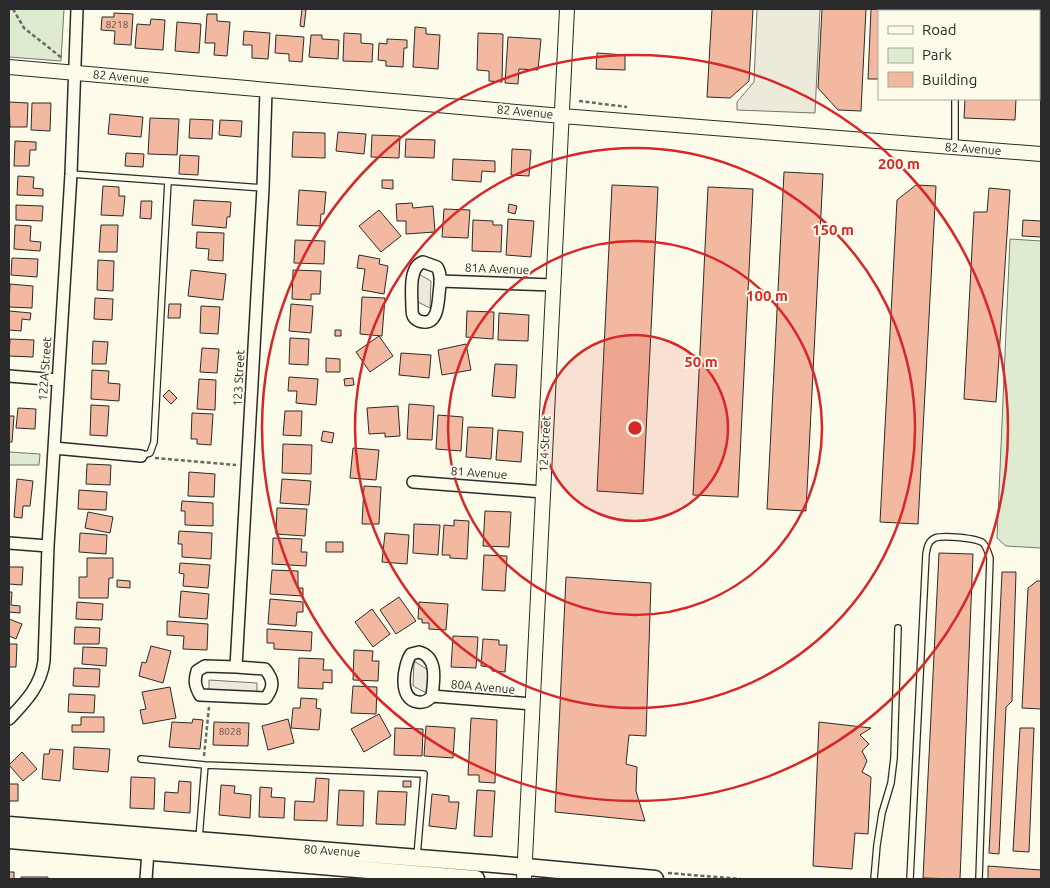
<svg xmlns="http://www.w3.org/2000/svg" width="1050" height="888" font-family="Ubuntu,sans-serif">
<style>
.green{fill:#deebd1;stroke:#74746e}
.parking{fill:#eceadb;stroke:#74746e}
.building{fill:#f2b8a0;stroke:#2b2b2b}
.lines{fill:none;stroke-linecap:round;stroke-linejoin:round}
.service-casing{stroke:#2b2b2b;stroke-width:8}
.minor-casing{stroke:#2b2b2b;stroke-width:14}
.tertiary-casing{stroke:#2b2b2b;stroke-width:16}
.secondary-casing{stroke:#2b2b2b;stroke-width:19}
.path{stroke:#6a6964;stroke-width:2.5;stroke-dasharray:4 2.5;stroke-linecap:butt}
.service{stroke:#fdfbea;stroke-width:5.5}
.minor{stroke:#fdfbea;stroke-width:11}
.tertiary{stroke:#fdfbea;stroke-width:14}
.secondary{stroke:#fdfbea;stroke-width:16}
.ring{fill:none;stroke:#d62828;stroke-width:2.5}
.labels{text-anchor:middle;stroke-width:4;stroke-linejoin:round;paint-order:stroke}
.number-label{font-size:10px;fill:#5d4e48}
.street-label{font-size:12px;fill:#2b2b2b;stroke:#fdfbea}
.centre{fill:#d62828;stroke:#fdfbea;stroke-width:2.5}
.ring-label{font-size:15px;text-anchor:middle;font-weight:bold;fill:#d62828;stroke:#fdfbea;stroke-width:4;stroke-linejoin:round;paint-order:stroke}
</style>
<rect width="100%" height="100%" fill="#fdfbea"/>
<path class="green" d="M9,9H64L61,61L9,57Z
M1010,239L1041,241V548L1006,546L997,538Z
M9,452L40,454L39,465H9Z"/>
<path class="parking" d="M757,9H820L815,113L737,110V102L754,82Z
M413,271L431,281L430,308L412,299Z
M414,661L433,673L432,696L413,686Z
M209,680L257,683V694L209,690Z"/>
<path class="building" d="M302,9L306,10L304,27L300,26Z
M712,9H753L749,81L730,98L707,97Z
M822,9H866L861,111L838,110L818,88Z
M871,9H931V11H879V79H868Z
M969,9H1022V11H969Z
M114,13L133,14L131,45L114,44L115,31L101,30L102,17H114Z
M207,14H217V21L230,22L227,56L214,55L215,43H205Z
M151,19L165,20L163,50L135,48L137,24L150,25Z
M177,22L201,24L199,53L175,51Z
M415,27L426,28V34L440,35L438,69L413,67Z
M244,31L270,33L268,59L252,58V45H243Z
M344,33L361,34V43L373,44L372,62L343,61Z
M478,33L503,34L502,82L489,81V71L477,70Z
M276,35L304,37L302,62L289,61V54L275,53Z
M311,35H322V39L339,40L338,59L309,57Z
M508,37L541,39L538,70L519,69L518,84L505,83Z
M387,39L407,40V48H404L403,67L386,66V61L378,60L379,43L387,44Z
M597,53L625,55V70L596,69Z
M965,99H1016L1015,120L964,118Z
M9,102L28,103L27,127H10Z
M32,103H51L50,131L31,130Z
M110,114L143,117L141,137L108,134Z
M150,118L179,119L177,155L148,154Z
M190,119L213,120L212,139L189,138Z
M220,120L242,121L241,137L219,135Z
M293,132L325,133V158L292,157Z
M338,132L366,134L364,154L336,151Z
M372,135L400,136L399,158L371,157Z
M406,139L435,140L434,158L405,157Z
M15,141L36,142V150H30L29,166H14Z
M512,149L531,150L529,176L511,175Z
M126,153L144,154L143,167L125,166Z
M180,155L199,156L198,175L179,174Z
M453,159L495,161V172L482,171L481,182L452,180Z
M784,172L823,174L806,511L767,509Z
M18,176L34,177L33,188L43,189V196L17,195Z
M382,180H393V189L382,188Z
M612,185L658,187L643,494L597,491Z
M916,185L936,186L918,524L880,522L897,200Z
M103,186L119,187V196H125L123,216L101,215Z
M708,187L753,189L738,497L693,495Z
M989,188L1010,190L996,402L964,399L974,212H987Z
M299,190L326,192L324,214H321L320,226L297,225Z
M194,200L231,202L230,217H227L226,228L192,225Z
M141,201H152L151,219L140,218Z
M412,203L413,208L433,206L435,232L406,234V221H397L396,204Z
M509,204L517,206L515,214L508,212Z
M16,205L43,206L42,221L16,220Z
M444,209L470,210L468,238L442,237Z
M379,210L401,236L381,252L359,226Z
M508,219L534,221L531,257L506,255Z
M473,220L493,221V225H502L501,252L472,251Z
M1023,220L1041,221V237L1022,236Z
M15,225L31,226L30,241L41,242L40,251L14,249Z
M101,225H118L117,252H99Z
M197,232L224,233L223,261L208,260L209,249L196,248Z
M295,240L325,241L324,264L294,263Z
M359,255L380,259L379,264L388,266L384,294L362,290L365,269L357,268Z
M12,258L38,259L37,277L11,275Z
M98,260L114,261L113,291L97,290Z
M191,270L226,274L223,300L188,296Z
M293,270L321,271L320,294H311V300L292,299Z
M10,284L33,286L32,308L9,307Z
M362,297L385,298L382,336L360,334Z
M95,298L113,299L112,320L94,319Z
M169,304H181L180,318H168Z
M291,304L313,306L311,333L289,331Z
M201,306L220,307L218,334L200,333Z
M9,311L31,313L30,320L22,319L21,331L9,330Z
M467,311L494,312L493,339L466,337Z
M499,313L529,315L528,341L498,340Z
M335,330H341V336H335Z
M379,336L393,356L370,372L356,352Z
M290,338L309,339L308,365L289,364Z
M10,339L34,340L33,357L9,356Z
M93,341L108,342L106,364H92Z
M466,344L471,370L442,375L438,350Z
M202,348L219,349L217,373L200,372Z
M401,353L431,355L429,378L399,375Z
M326,358L340,359V372H326Z
M495,364L517,365L515,398L492,396Z
M92,370L109,371L108,383L120,384L119,401L91,399Z
M289,377L318,379L316,405L296,403L297,391H288Z
M353,378L354,385L345,386L344,379Z
M199,379L216,380L215,410L197,409Z
M169,390L177,398L171,404L163,396Z
M409,404L434,406L432,440L407,439Z
M91,405L109,406L107,436L90,435Z
M398,406L400,436L385,437V433L369,434L367,408Z
M18,408L36,409L35,429L16,428Z
M285,411H302L301,436L283,435Z
M192,413L213,414L211,445L197,444V439H191Z
M438,415L463,417L461,451L436,449Z
M9,416H14L12,442H9Z
M468,427L493,428L491,459L466,457Z
M498,430L523,432L521,462L496,460Z
M323,431L334,433L332,443L321,441Z
M283,444L312,445L311,474L282,473Z
M353,448L379,450L376,480L350,478Z
M87,464L111,465L110,485L86,484Z
M189,472L215,474L214,497L188,496Z
M17,479L33,481L30,506H23L22,518L14,517Z
M282,479L311,481L309,505L280,503Z
M364,486L381,487L379,524H362Z
M79,490L107,492L106,510L78,509Z
M182,501L213,503V526L185,525V511H181Z
M277,508L307,509L305,536L276,534Z
M485,511L511,512L509,547L483,546Z
M88,512L113,517L110,533L85,528Z
M454,520L469,521L467,559L450,558V555H442L444,525L454,526Z
M414,524L440,525L438,555L413,553Z
M179,531L212,533L211,559L182,557V544H178Z
M80,533L107,535L106,554L79,552Z
M385,533L409,535L407,564L382,562Z
M273,538L302,539L301,552H307L306,566L272,564Z
M326,542H343V552H326Z
M939,553L973,554L960,879L923,878Z
M484,555L507,556L505,591L482,590Z
M87,558H113V578H109L108,598H79V577H87Z
M180,563L210,565L208,588L183,586L184,574L179,573Z
M9,567H23L22,585L9,584Z
M272,570L298,571V588H303V596L270,594Z
M1002,572H1016L1012,701L1006,707L999,854L989,853Z
M566,577L651,583L646,736L629,735L626,764L637,767L636,791L645,821L555,812Z
M117,580L130,581V588L117,587Z
M1037,581H1041V709L1022,708L1028,588Z
M181,591L209,594L207,619L179,617Z
M9,592H12L11,605L20,606V613L9,612Z
M399,597L416,621L396,634L380,610Z
M270,599L303,602V612H297L296,626L268,624Z
M77,602L103,604L102,620L76,619Z
M419,602L448,604L446,630L429,629V623H422V619H418Z
M372,609L390,634L373,647L355,622Z
M9,619L22,624L16,639L9,636Z
M167,621L208,624L207,650L183,649L184,636L167,635Z
M75,627L100,628L99,644H74Z
M267,629L312,632L311,651L274,649V643H267Z
M453,636L478,637L476,668L451,667Z
M483,639L499,640V645H507L505,672L492,671V667L481,666Z
M9,644H17L16,667H9Z
M151,646L171,651L163,683L139,676L142,662L146,663Z
M83,647L107,648L106,666L82,664Z
M354,650L373,651L372,661H379L378,681L353,680Z
M299,658L324,659L323,670H332V683L323,682V689L298,688Z
M74,668L100,669L99,687L73,686Z
M353,686L377,687L376,714L351,713Z
M170,687L176,718L143,724L140,710L146,709L142,692Z
M69,694L95,695L94,713L68,712Z
M301,698L317,699L316,708L321,709L319,730L291,728L293,708H300Z
M379,714L391,736L364,752L351,729Z
M81,717H104V732H72V725H81Z
M471,718L497,720L495,783L479,782V775H468Z
M193,719L203,720L200,749L169,747L172,722L192,723Z
M288,719L294,743L268,750L262,726Z
M214,722L249,723L248,746L213,745Z
M819,722L871,728L860,735L869,744L862,751L867,761L862,772L871,777L868,834L855,833L852,869L813,866Z
M426,726L455,728L453,758L424,756Z
M395,728L423,729L422,756L394,755Z
M1020,728H1034L1029,852L1013,851Z
M74,747L110,749L108,772L73,769Z
M50,749L63,750L60,781L42,779L44,754H49Z
M22,752L37,769L23,781L9,765Z
M131,777L155,778L154,809L130,808Z
M316,778L329,779L327,821L294,820L295,801L314,802Z
M179,781L191,782L190,813L164,811L165,792L178,793Z
M403,781H411V787H403Z
M9,784H18V801H9Z
M221,785L235,786L234,793L251,795L250,818L219,815Z
M260,787L272,788L271,797L285,798L284,818L259,817Z
M339,790L364,791L363,826L337,825Z
M477,790L495,791L492,837L474,836Z
M378,791L407,792L405,825L376,824Z
M432,794L449,796V802H459L456,829L429,826Z
M988,866L1041,870V879H988Z
M9,872H14V879H9Z
M21,877H48V879H21Z"/>
<g class="lines">
<defs>
<path id="service" d="M955,99V146
M71,174L263,188
M141,456L150,453L154,442L168,181
M141,759L205,765L424,774L417,856
M199,838L205,765
M874,879L877,845L882,813L891,783L894,758L898,628
M910,879L926,554C927,548 928,541 935,538C943,535 977,538 983,543C987,547 988,553 990,558L979,879"/>
<path id="minor" d="M423,262L437,267C442,275 440,285 439,294C438,306 437,327 419,321C413,318 412,315 412,309C412,295 408,267 423,262Z
M440,281L554,285
M9,376L58,380
M54,448L141,456
M413,482L543,492
M9,543L48,546
M419,652C438,657 434,680 432,696C428,701 424,703 418,702C398,700 403,666 411,654Z
M236,667L265,669C274,680 274,687 266,698L200,695C195,686 194,681 197,671L205,666L236,667L263,188L266,90
M432,696L532,704
M9,719C25,702 41,686 44,661L48,546L71,174L77,9
M146,879L148,851"/>
<path id="tertiary" d="M9,67L562,116L1041,154
M524,879L567,9"/>
<path id="secondary" d="M9,825L494,864L655,879
M9,840L476,879"/>
</defs>
<use href="#service" class="service-casing"/>
<use href="#minor" class="minor-casing"/>
<use href="#tertiary" class="tertiary-casing"/>
<use href="#secondary" class="secondary-casing"/>
<path class="path" d="M13,9L24,28L62,58
M579,101L627,107
M155,458L236,465
M204,756L209,707
M668,873L741,879"/>
<use href="#service" class="service"/>
<use href="#minor" class="minor"/>
<use href="#tertiary" class="tertiary"/>
<use href="#secondary" class="secondary"/>
</g>
<circle cx="635" cy="428" r="93" fill="#d62828" fill-opacity=".12"/>
<g class="ring">
<circle cx="635" cy="428" r="93"/>
<circle cx="635" cy="428" r="187"/>
<circle cx="635" cy="428" r="280"/>
<circle cx="635" cy="428" r="373"/>
</g>
<g class="labels">
<g class="number-label">
<text x="117" y="28">8218</text>
<text x="230" y="735">8028</text>
</g>
<g class="street-label">
<text transform="translate(121 77) rotate(5)" y="4">82 Avenue</text>
<text transform="translate(525 112) rotate(5)" y="4">82 Avenue</text>
<text transform="translate(973 149) rotate(4)" y="4">82 Avenue</text>
<text transform="translate(497 269) rotate(2)" y="4">81A Avenue</text>
<text transform="translate(45 369) rotate(-86)" y="4">122A Street</text>
<text transform="translate(239 378) rotate(-87)" y="4">123 Street</text>
<text transform="translate(545 444) rotate(-87)" y="4">124 Street</text>
<text transform="translate(479 473) rotate(4)" y="4">81 Avenue</text>
<text transform="translate(483 687) rotate(5)" y="4">80A Avenue</text>
<text transform="translate(332 851) rotate(4)" y="4">80 Avenue</text>
</g>
</g>
<circle cx="635" cy="428" r="8" class="centre"/>
<g class="ring-label">
<text x="899" y="169">200 m</text>
<text x="833" y="235">150 m</text>
<text x="767" y="301">100 m</text>
<text x="701" y="367">50 m</text>
</g>
<rect width="1050" height="888" fill="none" stroke="#2b2b2b" stroke-width="20"/>
<rect x="878" y="10" width="162" height="90" fill="#fdfbea" stroke="#a9a89e"/>
<rect x="888" y="26" width="25" height="8" fill="#fdfbea" stroke="#a9a89e"/>
<text x="922" y="35" font-size="15" fill="#2b2b2b">Road</text>
<rect x="888" y="48" width="25" height="15" fill="#deebd1" stroke="#a9a89e"/>
<text x="922" y="60" font-size="15" fill="#2b2b2b">Park</text>
<rect x="888" y="72" width="25" height="15" fill="#f2b8a0" stroke="#a9a89e"/>
<text x="922" y="85" font-size="15" fill="#2b2b2b">Building</text>
</svg>
